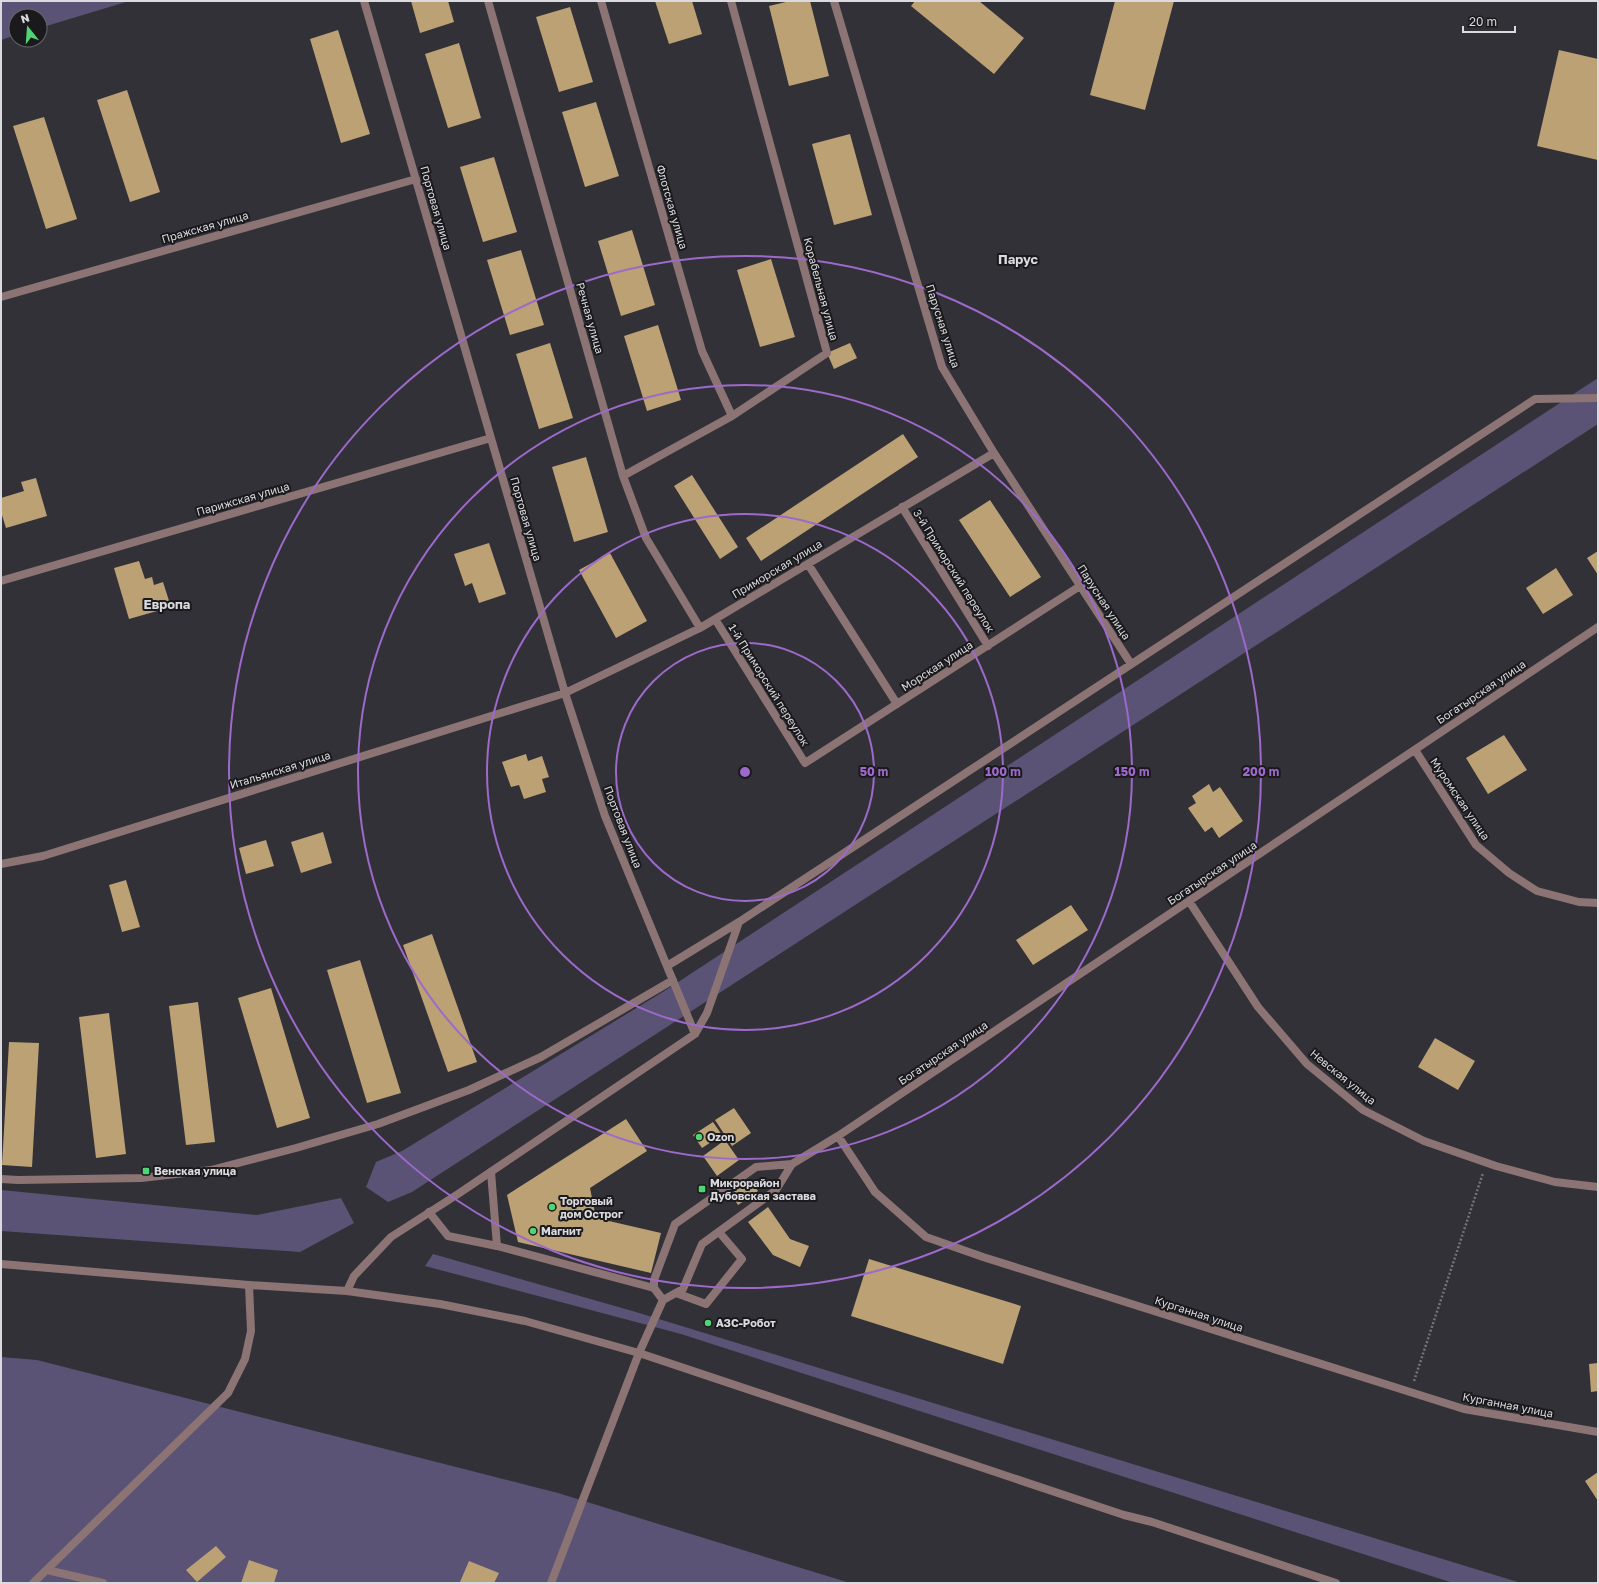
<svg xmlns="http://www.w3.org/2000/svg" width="1599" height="1584" font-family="'Golos Text',sans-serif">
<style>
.green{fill:#5a5375}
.building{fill:#bca175}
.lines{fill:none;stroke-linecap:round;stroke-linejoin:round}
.path{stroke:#747379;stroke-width:2.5;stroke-dasharray:2 2;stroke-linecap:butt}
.service{stroke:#8c7474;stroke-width:8}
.minor{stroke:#8c7474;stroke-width:8}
.tertiary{stroke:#8c7474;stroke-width:8}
.ring{fill:none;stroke:#9d69ca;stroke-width:2}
.poi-dot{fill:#4ed675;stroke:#1a191c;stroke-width:1.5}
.labels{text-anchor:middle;stroke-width:4;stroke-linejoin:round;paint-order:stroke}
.street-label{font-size:11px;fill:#dbdadf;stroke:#1a191c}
.poi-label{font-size:11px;font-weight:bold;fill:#dbdadf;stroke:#1a191c;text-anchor:start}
.quarter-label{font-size:13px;font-weight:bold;fill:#dbdadf;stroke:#1a191c}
.centre{fill:#9d69ca;stroke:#1a191c;stroke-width:2}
.ring-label{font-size:12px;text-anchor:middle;font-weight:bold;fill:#9d69ca;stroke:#1a191c;stroke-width:4;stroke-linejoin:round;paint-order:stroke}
</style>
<rect width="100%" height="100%" fill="#323138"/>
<path class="green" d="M1,1H129L40,28V16H16V35L1,40Z
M1598,378V424L412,1192L388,1202L366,1187L376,1162L402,1151L666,990Z
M1,1190L257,1215L341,1198L354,1223L300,1252L1,1231Z
M433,1254L636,1312L1521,1583H1453L681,1334L425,1266Z
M1,1357L37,1360L558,1493L850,1583H1Z"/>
<path class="building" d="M411,1H448L454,22L420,33Z
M655,1H692L702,34L669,44Z
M790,1H810L829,76L789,86L769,6Z
M915,1H979L1024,38L994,74L911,6Z
M1115,1H1174L1145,110L1090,95Z
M570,7L593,82L559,92L536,17Z
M338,30L370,134L341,143L310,39Z
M459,43L481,118L448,128L425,54Z
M1559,50L1598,59V160L1537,146Z
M127,90L160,192L130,202L97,100Z
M596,102L619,176L585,187L562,112Z
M44,117L77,219L46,229L13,126Z
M850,134L872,215L834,225L812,144Z
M494,157L517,232L483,242L460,167Z
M632,230L655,305L621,316L598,241Z
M521,250L544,325L510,335L487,260Z
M771,259L795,337L760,347L737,270Z
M658,325L681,400L647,411L624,336Z
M550,343L573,418L539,429L516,354Z
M850,343L857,358L834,369L827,353Z
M903,434L918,457L761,561L746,538Z
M586,457L608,532L574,542L552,467Z
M692,475L738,547L720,559L674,486Z
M36,478L47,516L6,528L1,512V498L24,491L21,482Z
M990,500L1041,577L1010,597L959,520Z
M489,543L506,594L479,603L472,583L465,586L454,554Z
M1598,551V575L1587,558Z
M610,553L647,621L616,638L579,570Z
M139,561L145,579L152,577L154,585L163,582L171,607L129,619L114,568Z
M1556,568L1573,595L1543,614L1526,588Z
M1504,735L1527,770L1488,794L1466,758Z
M526,754L528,761L542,756L549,777L542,779L546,792L524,799L519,785L511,787L502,762Z
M1209,784L1213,792L1220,787L1243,821L1219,838L1212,827L1205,832L1188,808L1196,803L1192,796Z
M323,832L332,863L301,873L291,842Z
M266,840L274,866L246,874L239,848Z
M126,880L140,927L122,932L109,885Z
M1071,905L1088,930L1033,965L1016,940Z
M432,934L477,1062L448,1072L403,945Z
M360,960L401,1093L367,1103L327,970Z
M271,988L310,1118L277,1128L238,998Z
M198,1002L215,1142L186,1145L169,1006Z
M109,1013L126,1154L96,1158L79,1017Z
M1435,1038L1475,1061L1458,1090L1418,1067Z
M9,1042L39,1043L32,1167L2,1165Z
M734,1108L751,1133L732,1146L715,1120Z
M626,1119L647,1151L590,1188L596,1218L661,1233L651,1273L518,1242L507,1195Z
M713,1122L722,1135L702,1148L693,1135Z
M725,1140L739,1160L717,1176L703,1156Z
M750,1180L758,1191L738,1205L731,1194Z
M768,1207L790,1239L809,1246L800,1267L773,1255L748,1222Z
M869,1259L1021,1306L1003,1364L851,1316Z
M1598,1363V1391L1591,1392L1589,1364Z
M1598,1472V1501L1585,1481Z
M216,1546L226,1557L197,1582L186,1570Z
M249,1560L278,1570L274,1583H241Z
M469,1561L499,1573L494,1583L460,1582Z"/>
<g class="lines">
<path class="path" d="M1414,1381L1483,1173"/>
<path class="service" d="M491,1172L497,1246
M429,1212L448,1236L497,1246L654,1288
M676,1293L706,1304L742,1259L719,1232"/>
<path class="minor" d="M364,1L565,693L605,816L695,1034
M488,1L623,476L646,538L700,628
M601,1L702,351L732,416
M834,1L942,367L994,453L1131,664
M1,297L416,179
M623,476L732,416L827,353L731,1
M902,507L988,646
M808,564L897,704
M1,581L491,438
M715,619L805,763L1080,586
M1415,750L1476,845L1509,873L1537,891L1579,902L1598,903
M1,864L43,856L565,693L700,628L994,453
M1189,901L1258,1007L1307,1064L1363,1110L1424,1141L1496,1166L1555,1182L1598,1187
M667,966L739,922
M838,1136L875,1192L926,1237L983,1257L1464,1409L1598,1432
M1,1179L18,1180L141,1178L211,1170L296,1148L378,1124L469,1090L541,1057L673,980
M347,1291L354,1276L391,1237L458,1194L695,1034L707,1013L739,922L1535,399L1598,398
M663,1300L654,1288V1280L675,1224L756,1167L792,1164
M47,1570L103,1583
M33,1583L228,1393L245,1359L251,1331L249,1285
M551,1583L639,1353L663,1300L683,1289L702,1244L776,1190L792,1164L838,1136L1598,627"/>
<path class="tertiary" d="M1,1264L249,1285L347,1291L440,1304L525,1321L639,1353L1124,1515L1152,1522L1336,1583"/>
</g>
<g class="ring">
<circle cx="745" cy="772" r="129"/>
<circle cx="745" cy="772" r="258"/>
<circle cx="745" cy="772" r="387"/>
<circle cx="745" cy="772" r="516"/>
</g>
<g class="poi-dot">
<circle cx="699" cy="1137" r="4"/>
<rect x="142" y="1167" width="8" height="8" rx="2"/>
<rect x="698" y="1185" width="8" height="8" rx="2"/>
<circle cx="552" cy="1207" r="4"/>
<circle cx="533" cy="1231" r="4"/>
<circle cx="708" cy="1323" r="4"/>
</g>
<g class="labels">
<g class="street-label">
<text transform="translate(672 207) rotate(74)" y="4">Флотская улица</text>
<text transform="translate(436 208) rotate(74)" y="4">Портовая улица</text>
<text transform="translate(205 227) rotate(-16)" y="4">Пражская улица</text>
<text transform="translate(821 289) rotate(75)" y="4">Корабельная улица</text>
<text transform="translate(590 318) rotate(74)" y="4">Речная улица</text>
<text transform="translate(943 326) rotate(72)" y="4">Парусная улица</text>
<text transform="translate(243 499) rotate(-16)" y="4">Парижская улица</text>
<text transform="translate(526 519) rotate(74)" y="4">Портовая улица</text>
<text transform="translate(777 569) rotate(-31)" y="4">Приморская улица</text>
<text transform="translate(954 571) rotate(58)" y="4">3-й Приморский переулок</text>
<text transform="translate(1104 602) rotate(57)" y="4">Парусная улица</text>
<text transform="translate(937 666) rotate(-33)" y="4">Морская улица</text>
<text transform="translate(769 685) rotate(58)" y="4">1-й Приморский переулок</text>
<text transform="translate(1481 692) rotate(-34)" y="4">Богатырская улица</text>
<text transform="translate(280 770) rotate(-17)" y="4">Итальянская улица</text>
<text transform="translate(1460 799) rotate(56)" y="4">Муромская улица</text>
<text transform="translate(623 827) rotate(69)" y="4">Портовая улица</text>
<text transform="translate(1212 873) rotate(-34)" y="4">Богатырская улица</text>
<text transform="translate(943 1053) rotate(-34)" y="4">Богатырская улица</text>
<text transform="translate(1343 1077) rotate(39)" y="4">Невская улица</text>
<text transform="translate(1199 1314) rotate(18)" y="4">Курганная улица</text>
<text transform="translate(1508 1405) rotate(11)" y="4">Курганная улица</text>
</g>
<g class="poi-label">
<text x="707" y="1141">Ozon</text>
<text x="154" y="1175">Венская улица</text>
<text x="710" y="1187">Микрорайон<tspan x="710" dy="13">Дубовская застава</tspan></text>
<text x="560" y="1205">Торговый<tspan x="560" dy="13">дом Острог</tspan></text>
<text x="541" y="1235">Магнит</text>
<text x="716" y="1327">АЗС-Робот</text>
</g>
<g class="quarter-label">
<text x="1018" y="264">Парус</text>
<text x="167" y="609">Европа</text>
</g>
</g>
<circle cx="745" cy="772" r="6" class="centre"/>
<g class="ring-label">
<text x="874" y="776">50 m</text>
<text x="1003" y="776">100 m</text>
<text x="1132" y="776">150 m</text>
<text x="1261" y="776">200 m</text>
</g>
<rect width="1599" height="1584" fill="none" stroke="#dbdadf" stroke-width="4"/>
<g transform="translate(28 28) rotate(343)"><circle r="19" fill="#1a191c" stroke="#67666a"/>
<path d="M0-3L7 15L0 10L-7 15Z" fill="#4ed675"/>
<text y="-6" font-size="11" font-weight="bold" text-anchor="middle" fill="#dbdadf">N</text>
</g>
<path d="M1463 26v6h52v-6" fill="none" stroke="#dbdadf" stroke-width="2"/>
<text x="1469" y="26" font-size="12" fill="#dbdadf" stroke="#1a191c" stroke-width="3" paint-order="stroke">20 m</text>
</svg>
